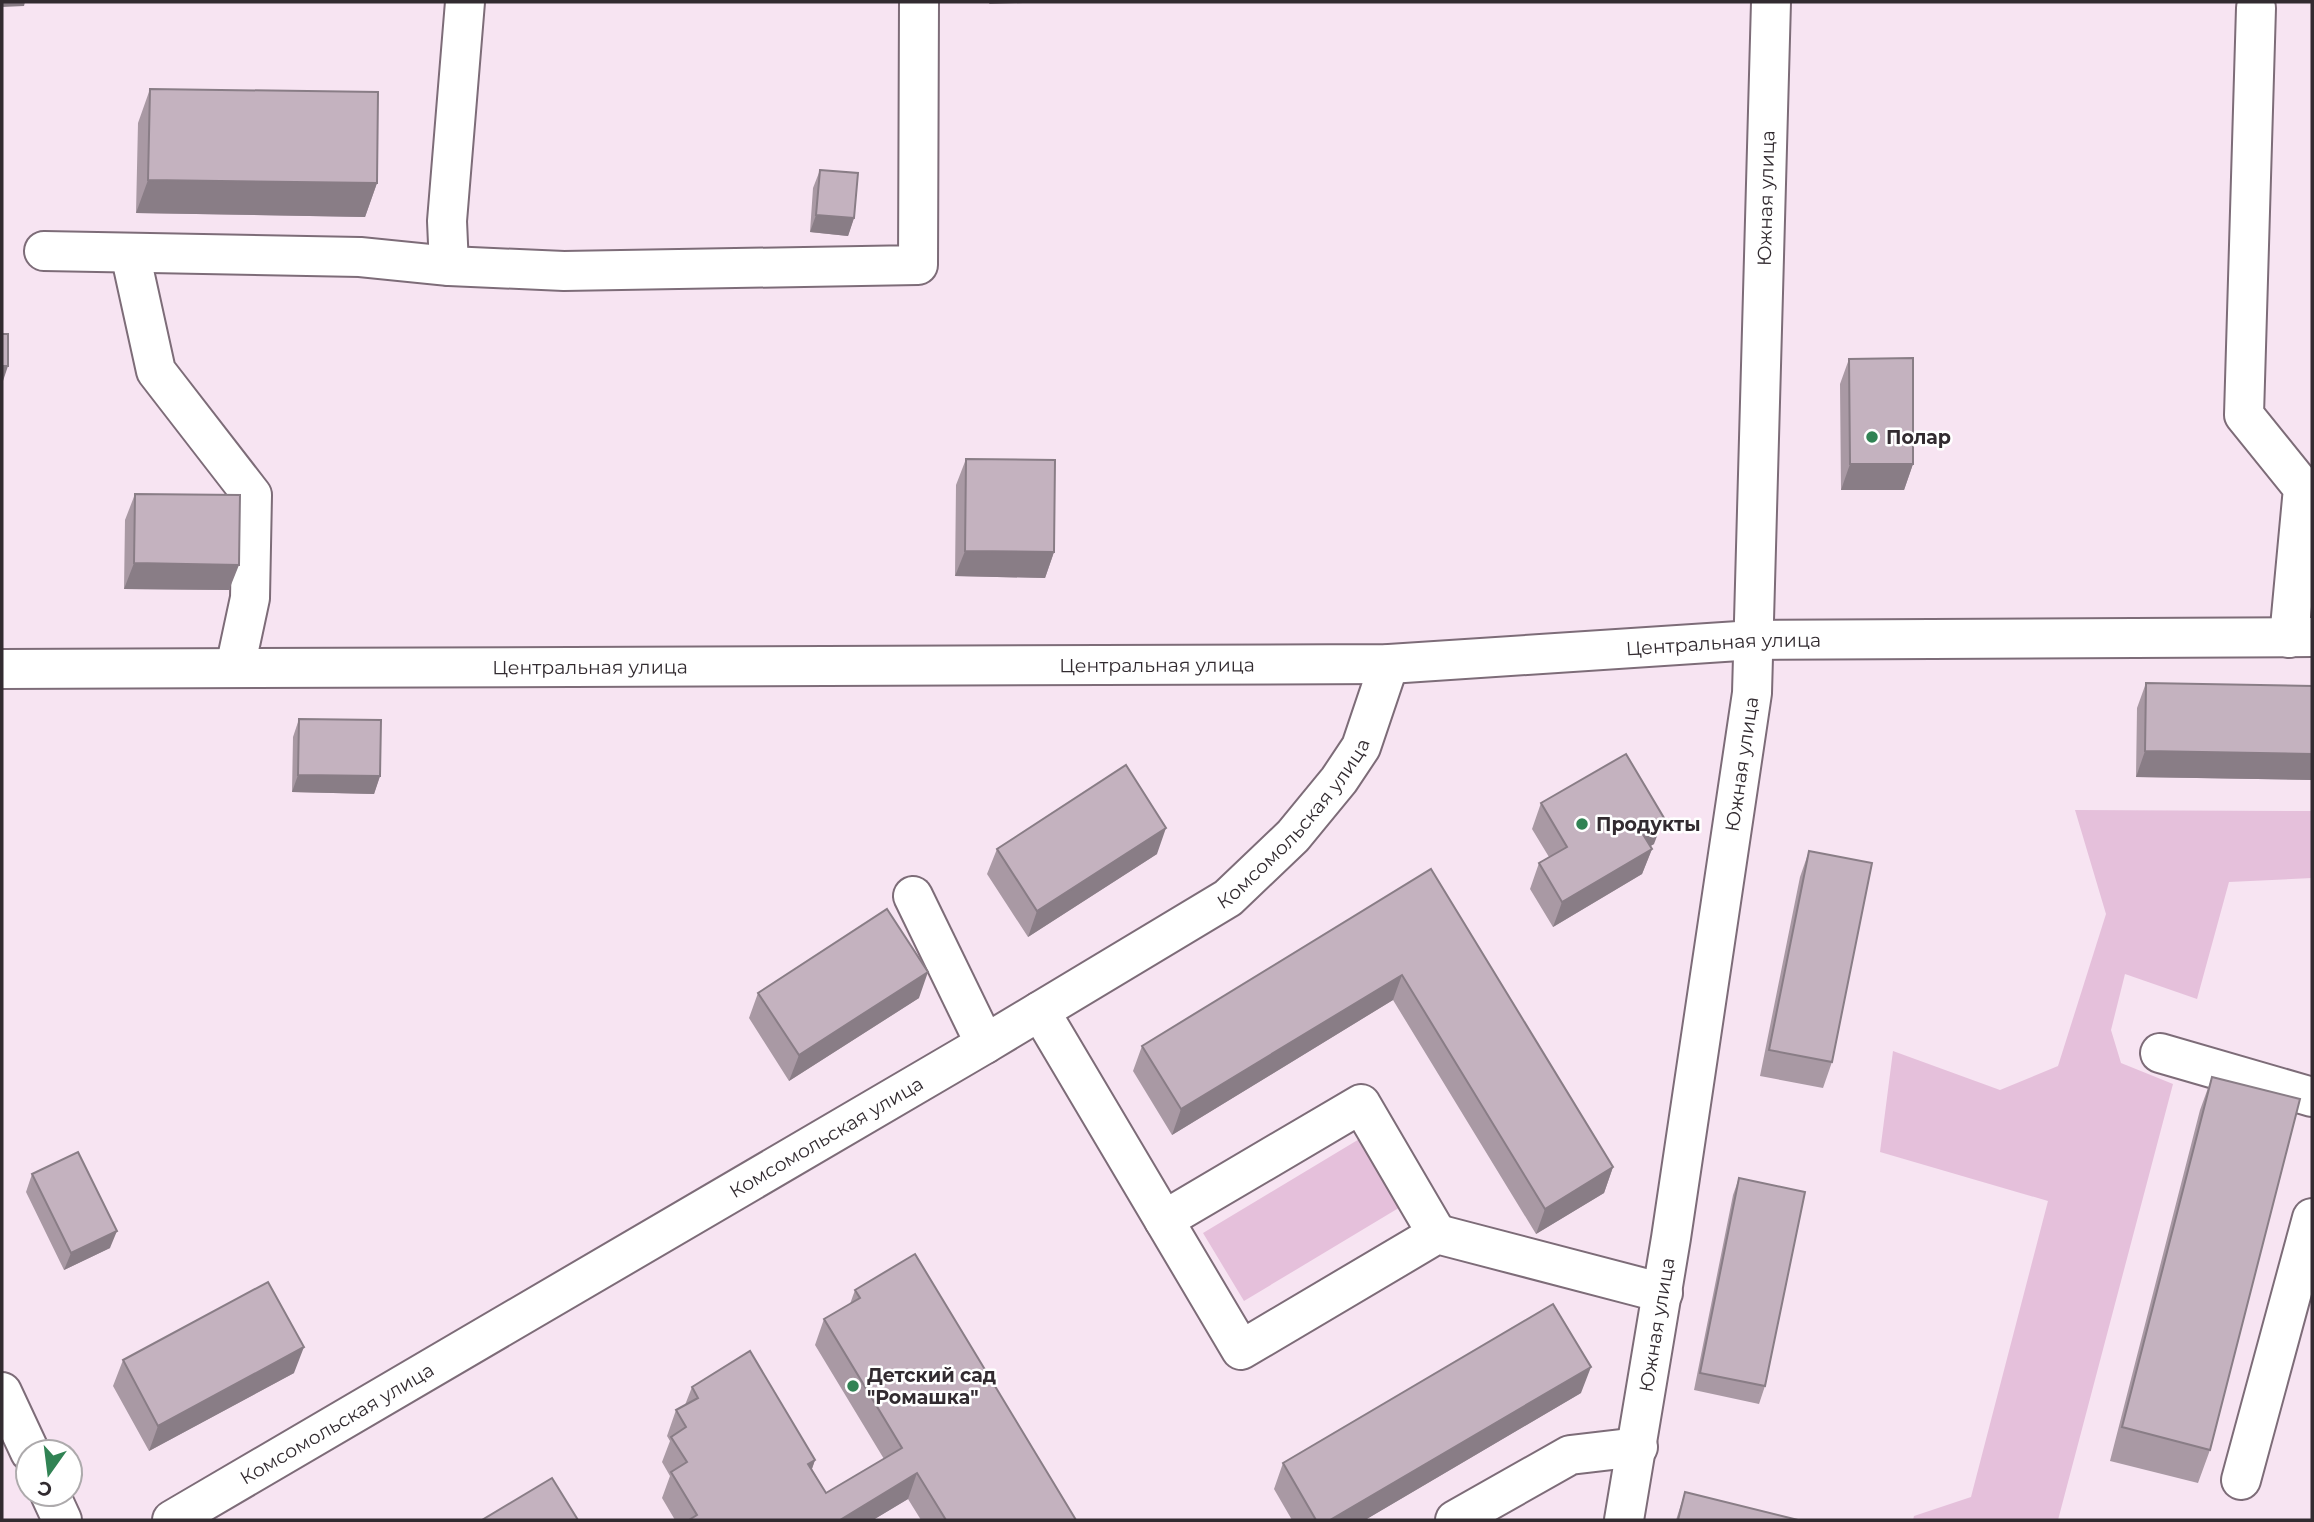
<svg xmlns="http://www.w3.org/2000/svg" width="2314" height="1522" font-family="Montserrat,sans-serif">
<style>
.green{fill:#e5c0db}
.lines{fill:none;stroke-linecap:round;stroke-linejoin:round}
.minor-casing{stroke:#7d6c78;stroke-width:42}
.minor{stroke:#fff;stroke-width:38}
.wall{fill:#a999a4}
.shaded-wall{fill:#897d86}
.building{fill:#c4b2bf;stroke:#897d86;stroke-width:2}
.poi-dot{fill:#318354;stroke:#fff;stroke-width:2.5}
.labels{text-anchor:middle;stroke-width:5;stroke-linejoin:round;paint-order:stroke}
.street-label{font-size:19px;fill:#322b30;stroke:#fff}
.poi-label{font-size:19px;font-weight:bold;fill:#322b30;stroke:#fff;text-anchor:start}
</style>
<rect width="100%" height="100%" fill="#f7e4f2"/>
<path class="green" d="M2075,810L2312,811V878L2229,882L2197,999L2125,974L2111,1030L2121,1063L2173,1084L2058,1520H1913L1914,1516L1971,1497L2048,1201L1880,1152L1893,1051L2000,1090L2058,1066L2106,914Z
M1361,1138L1402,1206L1244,1301L1203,1233Z"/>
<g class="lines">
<defs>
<g id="minor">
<path d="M2256,8L2244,415L2303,488L2289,638"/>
<path d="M44,251L360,257L449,266L564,271L918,265L919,2"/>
<path d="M130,253L156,371L252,495L250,598L235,668"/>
<path d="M449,266L447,221L465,2"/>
<path id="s1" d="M2,669L1389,664L1754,640L2312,637"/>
<path d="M913,896L985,1044"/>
<path d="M1040,1011L1241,1350L1437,1234L1663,1293"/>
<path d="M2160,1053L2312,1097"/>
<path d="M1164,1220L1361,1104L1437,1234"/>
<path d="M2,1392L30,1452"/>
<path d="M2241,1480L2312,1218"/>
<path d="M50,1494L62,1520"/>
<path id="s2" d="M172,1520L985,1044L1228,898L1293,836L1339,780L1361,747L1389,664"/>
<path d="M1455,1520L1570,1455L1638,1447"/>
<path id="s3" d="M1624,1520L1671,1238L1752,693L1771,2"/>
</g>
</defs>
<use href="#minor" class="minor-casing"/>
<use href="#minor" class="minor"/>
</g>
<path class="wall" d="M150,89L377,183L365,217L136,213L138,123Z
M820,170L854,218L848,236L810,232L813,188Z
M1849,359L1913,464L1904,490H1841L1840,384Z
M966,459L1054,552L1045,578L955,576L956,485Z
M135,494L229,590L124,589L125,520Z
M2146,683L2312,686V780L2136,777L2137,708Z
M299,719L380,776L374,794L292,792L293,737Z
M1541,803L1654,844L1650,846L1652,849L1642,874L1553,927L1530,889L1539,863L1549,857L1532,829Z
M997,849L1157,854L1028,937L987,874Z
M1809,851L1832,1062L1823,1088L1760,1076L1800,877Z
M1431,869L1613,1167L1604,1193L1536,1234L1393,1000L1172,1135L1133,1071L1142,1046Z
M758,993L919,998L789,1081L749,1018Z
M2212,1077L2210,1450L2198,1483L2110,1461L2200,1110Z
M32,1174L110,1248L64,1270L26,1192Z
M1739,1178L1765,1386L1759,1404L1694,1390L1733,1195Z
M855,1290L1076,1520H921L908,1499L873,1520H675L662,1498L670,1476L662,1462L670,1441L667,1436L676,1410L685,1405L692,1387L815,1460L812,1469L826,1493L884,1459L815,1345L824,1319L850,1304Z
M123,1360L294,1373L149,1451L113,1386Z
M1581,1393L1365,1520H1292L1274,1489L1283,1463Z
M1685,1492L1798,1520H1676Z"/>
<path class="shaded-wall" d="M2,2H25L24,6L2,7Z
M990,2H1051L989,4Z
M148,180L377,183L365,217L136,213Z
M816,215L854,218L848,236L810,232Z
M2,366H8L2,384Z
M1850,464H1913L1904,490H1841Z
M965,551L1054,552L1045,578L955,576Z
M134,563L239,565L229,590L124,589Z
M2145,751L2312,754V780L2136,777Z
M298,775L380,776L374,794L292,792Z
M1664,818L1654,844L1632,857L1641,831Z
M1166,828L1157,854L1028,937L1037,911Z
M1652,849L1642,874L1553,927L1562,902Z
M928,972L919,998L789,1081L799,1055Z
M1402,975L1393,1000L1172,1135L1181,1109Z
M1613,1167L1604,1193L1536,1234L1545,1209Z
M117,1231L110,1248L64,1270L71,1253Z
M304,1347L294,1373L149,1451L158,1426Z
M1591,1367L1581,1393L1365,1520H1330Z
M815,1460L806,1485L808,1464Z
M917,1473L908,1499L873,1520H840Z"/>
<path class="building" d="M150,89L378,92L377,183L148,180Z
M820,170L858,173L854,218L816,215Z
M2,334H8V366H2Z
M1913,358V464H1850L1849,359Z
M966,459L1055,460L1054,552L965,551Z
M135,494L240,495L239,565L134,563Z
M2146,683L2312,686V754L2145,751Z
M299,719L381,720L380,776L298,775Z
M1626,754L1664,818L1641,831L1652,849L1562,902L1539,863L1567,847L1541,803Z
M1126,765L1166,828L1037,911L997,849Z
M1809,851L1872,863L1832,1062L1769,1050Z
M1431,869L1613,1167L1545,1209L1402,975L1181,1109L1142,1046Z
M887,909L928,972L799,1055L758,993Z
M2212,1077L2300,1099L2210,1450L2122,1427Z
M78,1152L117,1231L71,1253L32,1174Z
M1739,1178L1805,1192L1765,1386L1700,1373Z
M915,1254L1076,1520H946L917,1473L840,1520H689L697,1515L671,1472L687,1462L671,1437L686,1427L676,1410L698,1398L692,1387L750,1351L815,1460L808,1464L826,1493L902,1448L824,1319L860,1298L855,1290Z
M268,1282L304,1347L158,1426L123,1360Z
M1553,1304L1591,1367L1330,1520H1316L1283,1463Z
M552,1478L578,1520H482Z
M1685,1492L1798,1520H1678Z"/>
<g class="poi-dot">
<circle cx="1872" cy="437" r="7"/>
<circle cx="1582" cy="824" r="7"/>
<circle cx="853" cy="1386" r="7"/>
</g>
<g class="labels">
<g class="street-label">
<text dy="7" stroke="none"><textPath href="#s3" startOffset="1332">Южная улица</textPath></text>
<text dy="7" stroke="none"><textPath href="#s1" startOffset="1722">Центральная улица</textPath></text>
<text dy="7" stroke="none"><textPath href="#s1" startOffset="1155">Центральная улица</textPath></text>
<text dy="7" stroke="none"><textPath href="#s1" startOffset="588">Центральная улица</textPath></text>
<text dy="7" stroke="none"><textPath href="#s3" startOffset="765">Южная улица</textPath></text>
<text dy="7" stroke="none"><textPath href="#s2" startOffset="1325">Комсомольская улица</textPath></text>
<text dy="7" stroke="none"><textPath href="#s2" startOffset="758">Комсомольская улица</textPath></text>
<text dy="7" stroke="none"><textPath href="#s3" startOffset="198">Южная улица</textPath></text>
<text dy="7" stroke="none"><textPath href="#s2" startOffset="191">Комсомольская улица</textPath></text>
</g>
<g class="poi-label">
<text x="1886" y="444">Полар</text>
<text x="1596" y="831">Продукты</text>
<text x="867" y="1382">Детский сад<tspan x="867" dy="22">"Ромашка"</tspan></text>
</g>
</g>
<rect width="2314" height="1522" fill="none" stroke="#322b30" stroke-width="7"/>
<g transform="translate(49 1473) rotate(194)"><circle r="33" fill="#ffffff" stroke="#adaaac" stroke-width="2"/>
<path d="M0-5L12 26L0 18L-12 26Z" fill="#318354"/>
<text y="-10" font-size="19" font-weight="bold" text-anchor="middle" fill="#322b30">С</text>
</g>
</svg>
